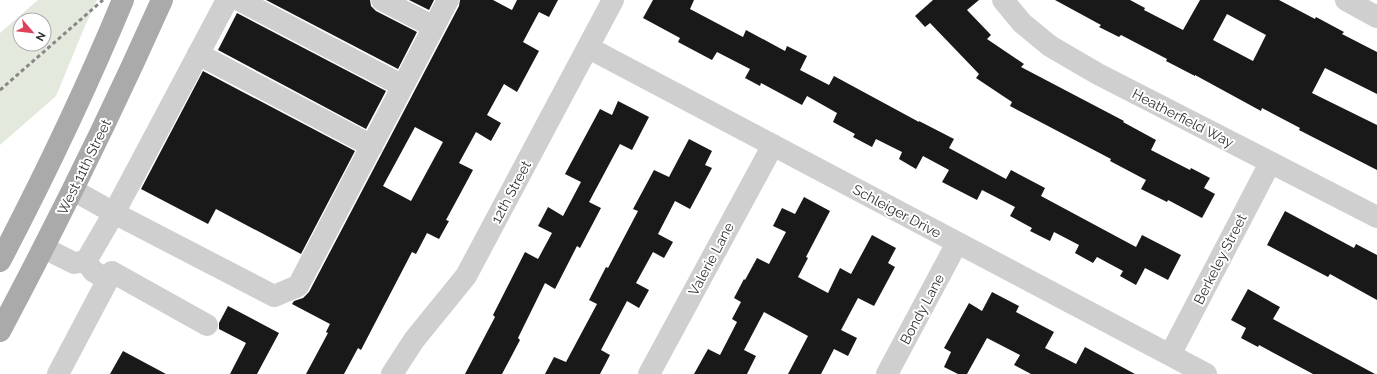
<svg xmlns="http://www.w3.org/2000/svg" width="1377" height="374" font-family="Raleway,sans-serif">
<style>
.green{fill:#e3e9dc;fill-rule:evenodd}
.building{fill:#191919;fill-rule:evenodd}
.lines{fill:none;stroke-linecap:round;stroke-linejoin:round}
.minor{stroke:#cfcfcf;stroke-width:22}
.major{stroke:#aaa;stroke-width:22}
.rail{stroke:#878787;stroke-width:3;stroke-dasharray:4 3;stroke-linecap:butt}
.labels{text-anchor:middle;stroke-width:4;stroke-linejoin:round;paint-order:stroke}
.street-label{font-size:14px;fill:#323232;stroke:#fff}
</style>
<rect width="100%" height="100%" fill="#fff"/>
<path class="green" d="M38,0H97L85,26L56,96L0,145V33ZM20,20H44V44H20Z"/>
<path class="building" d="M266,0H370L371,6L376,11L417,32L398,69Z
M409,0H434L429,10Z
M460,0H493L512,10L517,0H558L549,17L539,12L523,42L539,51L517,92L504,84L487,115L501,123L491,141L476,132L459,163L473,170L446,220L449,221L439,239L427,233L416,254L412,252L361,350L358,348L344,374H306L328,333L326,332L330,324L292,304L294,301L303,298L309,292L459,6ZM415,127L443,142L411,201L383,186Z
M653,0H694L690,9L743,37L746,30L785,51L787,46L807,56L800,70L829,85L834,76L919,122V121L954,139L949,148L1006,179L1011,170L1045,188L1041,196L1136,247L1142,235L1181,255L1168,280L1145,268L1136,285L1120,276L1123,271L1097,257L1093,263L1075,253L1079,245L1054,232L1050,241L1030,231L1032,228L1010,216L1015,207L982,190L977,200L942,182L949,170L923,156L916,169L899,159L902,152L876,139L872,147L853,137L855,134L833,122L837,113L807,96L802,105L761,83L760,86L745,78L750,69L717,52L712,60L678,42L680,38L643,18Z
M933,0H979L967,10L991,35L987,39L1024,64L1021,67L1124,121L1123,122L1156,140L1151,150L1190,170L1191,168L1210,178L1204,188L1215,194L1202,218L1168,200L1167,202L1141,189L1146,180L1110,161L1111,159L1010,106L1012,102L976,78L979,74L930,23L925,27L915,16Z
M1055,0H1130L1145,8L1144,10L1183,30L1200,0H1279L1315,19L1316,17L1344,32L1342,34L1377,52V94L1325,68L1312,93L1377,125V170L1299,130L1300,128L1262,108L1261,111L1195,75V76L1166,61L1167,59L1121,35L1119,37L1099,27L1101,25ZM1227,14L1266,35L1253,61L1213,40Z
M237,13L386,91L366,129L218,50Z
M203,71L355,151L301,254L216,209L208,224L141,189Z
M618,101L649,117L632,150L620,144L589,202L601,208L580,248L577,246L555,289L545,283L518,338L520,340L502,374H465L495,317L493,315L525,252L538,259L552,233L538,226L548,207L563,216L581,182L565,174L600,109L612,115Z
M689,139L712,151L705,165L712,168L690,209L675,201L658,234L673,242L664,258L653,252L636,283L649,290L639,308L627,301L601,350L610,355L600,374H545L554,357L566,362L597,304L589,300L606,267L608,268L638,211L633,209L654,170L669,177Z
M804,197L830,211L806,257L808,258L798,277L828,293L840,268L851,274L872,235L896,248L888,263L895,267L874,306L858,298L841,330L857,338L848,356L834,349L821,374H788L808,336L764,312L744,350L756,356L747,374H694L708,349L720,355L737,322L732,319L741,302L734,298L744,279L745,280L757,258L769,264L786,232L773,226L782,208L795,214Z
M1285,211L1354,248L1356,244L1377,255V300L1330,274L1328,277L1267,245Z
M1248,289L1280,307L1273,319L1375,374H1313L1259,345L1258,347L1241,338L1246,328L1231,320Z
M992,292L1019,306L1016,312L1054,332L1045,348L1076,364L1085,347L1135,374H1031L1014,365L1020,355L987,338L967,374H958L944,367L951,352L944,348L969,303L982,311Z
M228,306L279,333L257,374H230L246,343L219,329V323Z
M123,351L166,374H110Z"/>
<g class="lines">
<path class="minor" d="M239,0L403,86
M382,0L434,27
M1003,0L1022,23L1050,46L1098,74L1377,217
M1346,0L1377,17
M589,48L1206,374
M198,54L372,146
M73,190L114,213L274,296L298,286L448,0
M44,248L74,263L86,261
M108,280L93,271L86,261L114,213L227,0
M1170,355L1270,163
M58,374L112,272L207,325
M392,374L414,340L466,276L613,0
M649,374L773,145
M887,374L957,243"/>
<path class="major" d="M0,261C45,175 86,89 123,0
M0,331C58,222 112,112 162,0"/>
<path class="rail" d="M0,90L103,0"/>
</g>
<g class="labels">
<g class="street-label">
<text transform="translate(1183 118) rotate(27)" y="5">Heatherfield Way</text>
<text transform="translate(84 167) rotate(-64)" y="5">West 11th Street</text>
<text transform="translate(511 192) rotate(-62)" y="5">12th Street</text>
<text transform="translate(897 211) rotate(28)" y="5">Schleiger Drive</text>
<text transform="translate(711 259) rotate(-62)" y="5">Valerie Lane</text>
<text transform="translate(1220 259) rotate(-63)" y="5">Berkeley Street</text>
<text transform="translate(922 309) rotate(-62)" y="5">Bondy Lane</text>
</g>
</g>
<g transform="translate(32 32) rotate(118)"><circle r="19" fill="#ffffff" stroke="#adadad"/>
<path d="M0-3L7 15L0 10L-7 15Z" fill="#dd415a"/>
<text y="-6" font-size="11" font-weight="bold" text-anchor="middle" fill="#323232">N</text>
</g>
</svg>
